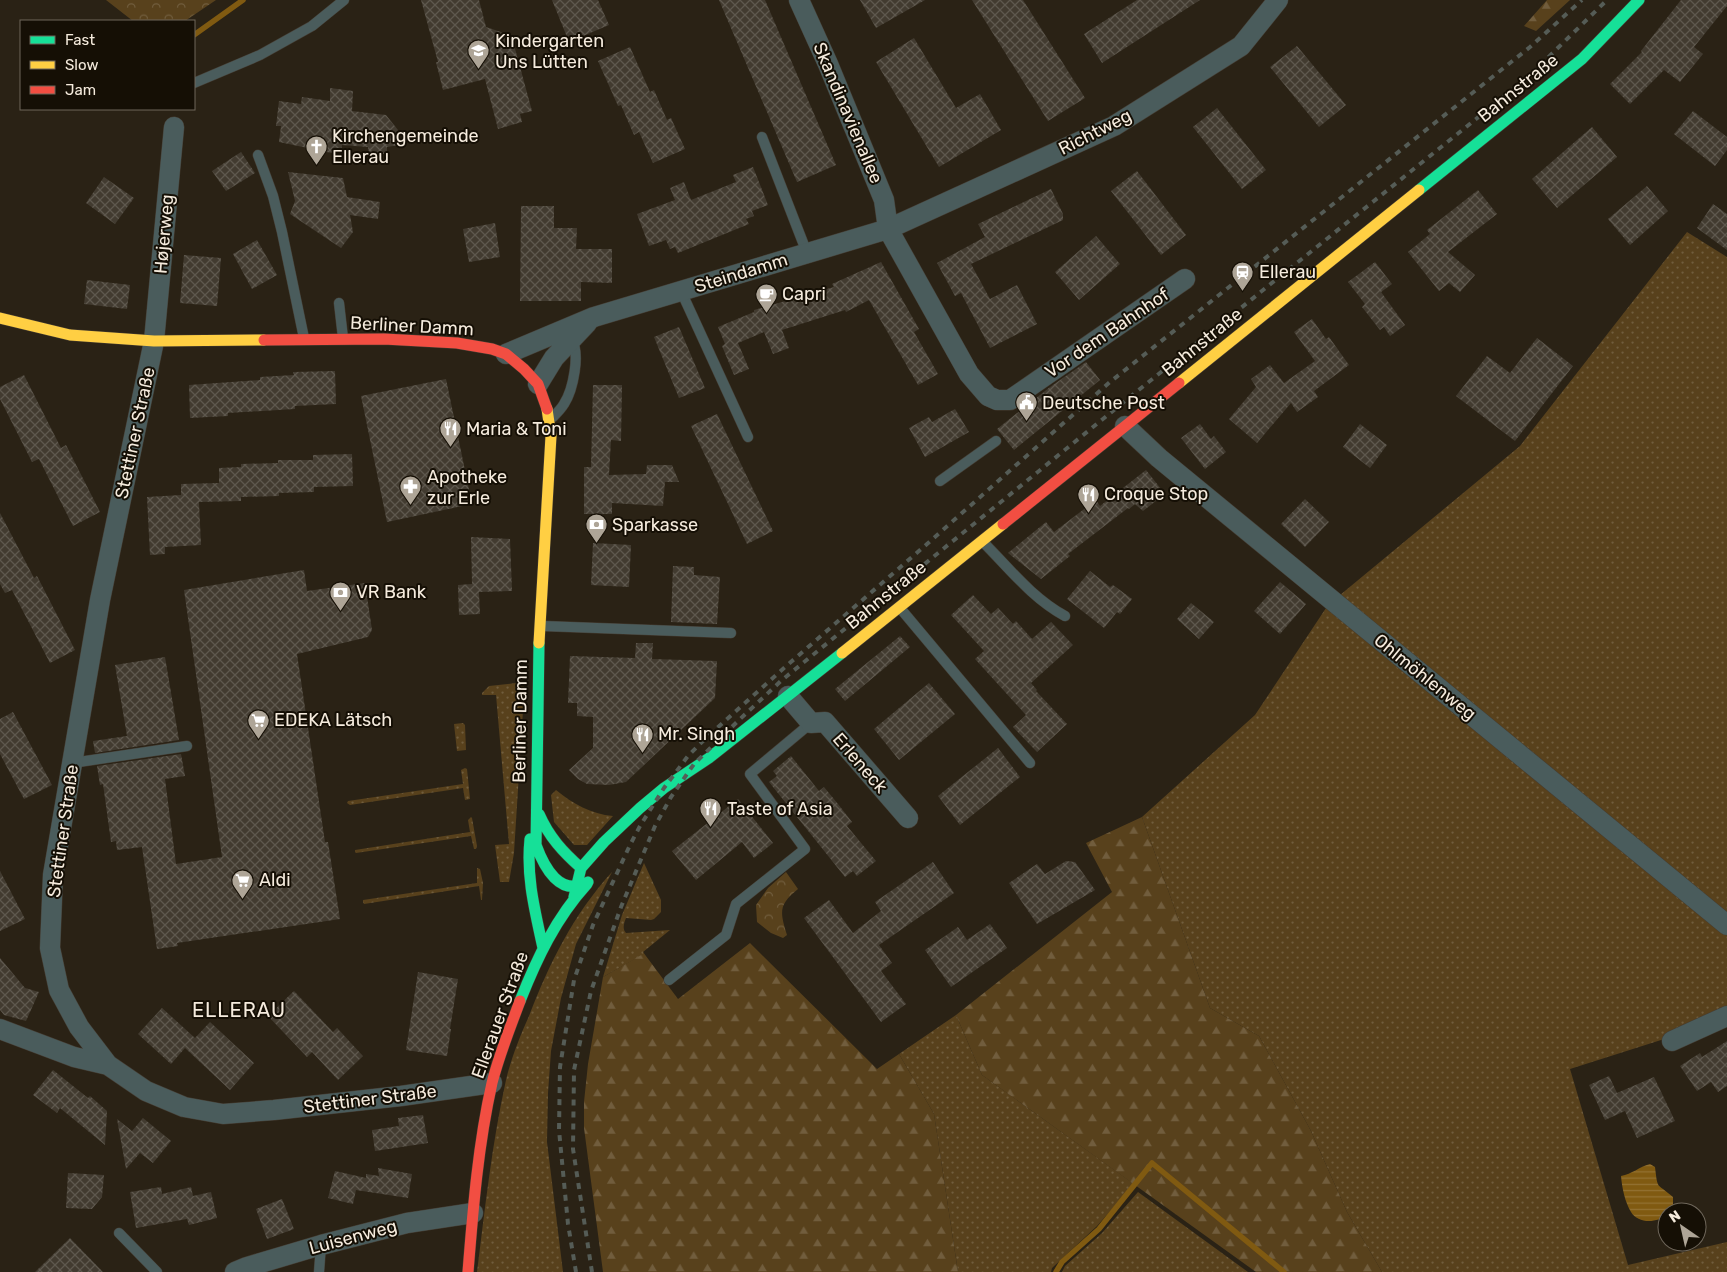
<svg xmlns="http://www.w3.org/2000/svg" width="1727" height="1272" font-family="Rubik,sans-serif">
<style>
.grass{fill:url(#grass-dots)}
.forest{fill:url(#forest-firs)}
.park{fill:url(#park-crowns)}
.water{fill:url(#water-rules)}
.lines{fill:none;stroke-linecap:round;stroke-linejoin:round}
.stream{stroke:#805a11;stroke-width:5.5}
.building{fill:url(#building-cross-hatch)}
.lane-casing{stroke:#453d33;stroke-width:11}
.street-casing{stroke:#453d33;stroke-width:21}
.fast-casing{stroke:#453d33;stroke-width:12}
.slow-casing{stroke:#453d33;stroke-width:12}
.jam-casing{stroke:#453d33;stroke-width:12}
.lane{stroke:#4a5c5c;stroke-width:10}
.street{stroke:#4a5c5c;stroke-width:20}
.fast{stroke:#16e098;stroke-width:11}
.slow{stroke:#ffcf43;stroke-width:11}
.jam{stroke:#f24e42;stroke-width:11}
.rail{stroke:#555c56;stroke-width:4;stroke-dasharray:6 6;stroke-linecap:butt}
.labels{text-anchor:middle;stroke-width:4;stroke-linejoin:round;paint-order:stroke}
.poi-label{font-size:18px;fill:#f5ebdd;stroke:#150f05;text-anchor:start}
.street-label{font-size:18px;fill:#f5ebdd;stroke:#150f05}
.quarter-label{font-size:20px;letter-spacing:1px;fill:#f5ebdd;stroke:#150f05}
</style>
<defs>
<pattern id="grass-dots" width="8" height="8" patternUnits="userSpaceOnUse" patternTransform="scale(1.25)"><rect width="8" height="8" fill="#58411c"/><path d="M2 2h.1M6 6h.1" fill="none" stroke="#715d3d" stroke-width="1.8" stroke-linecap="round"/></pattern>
<pattern id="forest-firs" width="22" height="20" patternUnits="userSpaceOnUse" patternTransform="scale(1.25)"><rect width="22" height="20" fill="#58411c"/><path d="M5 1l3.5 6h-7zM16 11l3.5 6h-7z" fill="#715d3d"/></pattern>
<pattern id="park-crowns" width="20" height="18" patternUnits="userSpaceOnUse" patternTransform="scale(1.25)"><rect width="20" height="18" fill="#58411c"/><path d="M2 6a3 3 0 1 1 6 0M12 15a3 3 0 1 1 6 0" fill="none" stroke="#715d3d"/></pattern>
<pattern id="water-rules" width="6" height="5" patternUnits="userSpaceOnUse" patternTransform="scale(1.25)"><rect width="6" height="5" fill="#805a11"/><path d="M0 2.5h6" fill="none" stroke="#937233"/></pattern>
<pattern id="building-cross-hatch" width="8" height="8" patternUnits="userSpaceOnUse" patternTransform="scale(1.25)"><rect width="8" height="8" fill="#423b30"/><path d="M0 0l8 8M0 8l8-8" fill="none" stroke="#5e584e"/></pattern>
</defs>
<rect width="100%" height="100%" fill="#2a2215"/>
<path class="grass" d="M1687,232L1727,257V1019L1570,1069L1628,1265L1727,1242V1272H1382L1347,1212L1311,1131L1259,1036L1210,1008L1142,817L1255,715L1328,605L1520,446Z
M516,683H521L524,686V694L514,853L509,882H500L495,845L509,844L496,695H482V693L489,686Z
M463,723L465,725L466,750L457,751L454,724Z
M465,768L467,769L470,799L465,800L463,788L350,805L347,803L348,801L463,784L461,770Z
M556,790C573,804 591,814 613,816L587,845H574L554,822L551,795Z
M471,817L472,818L477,846L476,849H474L471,836L356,853L355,852V850L470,832L468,820Z
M644,863L661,900V912L654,919L651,920L626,918C624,923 622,929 626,933L670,930L643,952L644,954L603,977L622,915Z
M477,868L480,869L483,883L482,900H481L479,886L364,904L363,902V900L477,883Z
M612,872L576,944L561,998L551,1051L548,1093L547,1142L563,1272H477C485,1208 492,1143 506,1080C511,1059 520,1036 529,1016C550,962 573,915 612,872Z
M956,1015L982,1075L1134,1184L1097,1226L1052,1268L1051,1272H958L934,1114L899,1054Z
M1138,1192L1248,1272H1062L1065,1266L1102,1233Z"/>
<path class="forest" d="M1547,0H1570L1536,31L1524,26Z
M1142,817L1210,1008L1259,1036L1311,1131L1347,1212L1382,1272H1256L982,1075L956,1015L1112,892L1086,843Z
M750,943L877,1069L899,1054L934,1114L958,1272H603L584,1128V1102L588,1064L603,977L643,954V952L678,999Z"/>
<path class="park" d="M106,0H216L185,21H133Z
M786,872L798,889C778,905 780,912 787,935L783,938L771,933L757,922L756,905L768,888Z"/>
<path class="water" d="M1650,1164L1655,1167C1658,1191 1656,1182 1673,1197V1206L1670,1212H1667V1215C1657,1223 1638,1224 1631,1212C1625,1202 1622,1188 1621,1176C1632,1174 1639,1167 1650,1164Z"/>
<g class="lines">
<path class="stream" d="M194,35L243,0
M1056,1272L1062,1262L1099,1229L1152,1163L1284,1272"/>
</g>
<path class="building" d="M421,0H479L486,27L501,32L506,37L508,45H514L532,111L520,114L522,122L498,129L485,79L443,90L436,62H438Z
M552,0H598L609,25L569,42Z
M719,0H765L836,165L797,182Z
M860,0H925L876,28Z
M972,0H1023L1085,98L1048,121Z
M1137,0H1200L1102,63L1084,34Z
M1681,0H1727V6L1694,47L1703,54L1680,82L1664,70L1630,104L1610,84L1642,52L1641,51Z
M914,38L956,108L980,94L1001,130L939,167L876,62Z
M1297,46L1346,105L1319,127L1270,67Z
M630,47L650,92L654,90L667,120L671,118L685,149L653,163L639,132L634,135L621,105L618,106L598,61Z
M330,88L353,91L352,111L386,115L398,130L399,145L387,147V154H369L368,147L342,145L341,155L279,142L281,126H276L279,101L301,104L302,97L330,101Z
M1217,108L1266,170L1242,189L1193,127Z
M1693,111L1727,137V150L1715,166L1674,134Z
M1592,127L1617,157L1557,208L1532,179Z
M241,152L255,173L226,191L212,171Z
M753,167L768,205L752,211L754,216L746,219L749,224L678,253L675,247L670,249L666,240L649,246L637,214L675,200L670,188L684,182L691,200L736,182L733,175Z
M1137,171L1186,235L1161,255L1111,191Z
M288,172L343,178L347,197L380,202L378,219L350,215L353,232L341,248L290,214L295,201Z
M104,177L134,198L115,224L86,203Z
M1647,186L1668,211L1630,245L1608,219Z
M1051,189L1063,214V220L971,264L990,299L1017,285L1037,324L990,348L961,293L955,296L937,263L985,237L978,224Z
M1478,190L1497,214L1448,252L1475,275L1460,292L1449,283L1439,291L1408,252L1430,234L1427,230Z
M1713,204L1727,214V250L1697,228Z
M521,206H554V228H577L576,249H612V283L581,282V301H520Z
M495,223L500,257L469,262L463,229Z
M1096,236L1120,264L1079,300L1055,272Z
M257,240L277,275L252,289L233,254Z
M184,255L221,258L217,306L180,303Z
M881,262L919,329L914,332L938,374L918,385L869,300L846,312L845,310L782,330L789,348L773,354L764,332L738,343L749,369L734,375L722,346L725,344L718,327L754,312V310L834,287L832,284Z
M1375,262L1392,284L1381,292L1405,325L1390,336L1384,327L1380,330L1362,307L1365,304L1348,282Z
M87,280L130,285L127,309L84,304Z
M1312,319L1326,339L1329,337L1349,365L1314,391L1318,397L1297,412L1291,403L1257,443L1229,419L1256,387L1251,379L1270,365L1284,383L1315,361L1294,332Z
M679,327L705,388L679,398L654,337Z
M1537,338L1573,366L1515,441L1456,396L1487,356L1510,373Z
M1086,362L1100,380L1014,450L997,429L1050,387Z
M335,371L336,404L295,406V409L228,413V416L190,418L189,385L260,380V377L294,375L293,372Z
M24,375L61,448L66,445L100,512L73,526L39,459L32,462L0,399V387Z
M446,379L472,504L387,522L361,396Z
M593,385H622L621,441L611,440L609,475L646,474L647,465H672L679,482H665L663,506L612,503V514H584V467H591Z
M955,409L969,432L925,457L909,428L929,417L932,422Z
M717,414L773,531L747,544L691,426Z
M1200,424L1211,439L1214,436L1226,452L1205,469L1181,438Z
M1360,424L1387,445L1370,468L1343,447Z
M352,454L353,486L314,487V492L279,493V496L241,497V501L199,502L201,545L165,547V554L150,555L147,497L181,495V484L219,483V468L241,467V464L278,463V460H313V455Z
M1146,470L1165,494L1143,511L1135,504L1129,509L1128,508L1068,554L1070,556L1041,579L1008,553L1046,522L1054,532L1096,500L1100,506Z
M1305,499L1329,522L1305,547L1281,524Z
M0,513L34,578L37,576L75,650L50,663L12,590L5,593L0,584Z
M471,537L510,539L512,591L479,592L480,614L459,615L458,585L472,584Z
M593,543L631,545L629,587L591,585Z
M673,566L694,567V575L720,577L717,624L671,622Z
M304,570L307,591L365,583L372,630L368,637L297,654L325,842H328L340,919L177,943L178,946L157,949L142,847L117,850L116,841L111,842L103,784L100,785L97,766L181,754L185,776L165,779L176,864L222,857L184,590Z
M1090,571L1110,587L1113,585L1132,599L1120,614L1117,612L1104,628L1067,599Z
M1280,582L1306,604L1280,634L1254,611Z
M973,595L991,614L998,608L1013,624L1016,621L1032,639L1051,622L1073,645L1031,683L1037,690L1036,691L1067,724L1037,752L1013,727L1026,715L975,659L984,651L951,615Z
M1191,603L1214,622L1199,639L1177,619Z
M900,636L910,647L845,701L835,689Z
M636,643H653L652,659L717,661L715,698L626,782L609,785L587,784L578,779L569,770L593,748V717L577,716V703H568L570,656L635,658Z
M165,657L179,740L95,753L93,741L127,736L115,665Z
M929,683L955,714L899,760L874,729Z
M13,712L52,785L24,799L0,754V719Z
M998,748L1020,777L960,825L938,796Z
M791,756L819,791L824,787L838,804L852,822L847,826L876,861L857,876L853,871L845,877L769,782L777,776L773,771Z
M738,799L773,843L754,858L742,842L696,880L672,851Z
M1066,861L1075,862L1095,890L1037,924L1009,883L1037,864L1045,874Z
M933,862L954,893L879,945L892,963L881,971L906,1004L881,1022L804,918L829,900L853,933L881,911L875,902Z
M0,871L25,919L0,931Z
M990,924L1007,948L951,987L925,950L958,927L967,940Z
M0,958L25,988L39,992L26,1021L4,1015L0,1010Z
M418,972L458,979L450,1029H451L447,1056L406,1050Z
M294,991L333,1032L337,1028L363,1056L338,1080L312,1052L307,1057L268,1016Z
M162,1008L195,1038L210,1022L254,1063L230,1090L185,1048L171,1064L138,1034Z
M1727,1041V1086L1718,1092L1711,1082L1697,1091L1680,1066L1700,1053L1702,1057Z
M53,1070L88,1098L90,1096L107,1111L105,1145L60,1108L57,1113L33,1095Z
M1609,1076L1617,1093L1654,1077L1675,1121L1637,1138L1625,1111L1605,1120L1589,1085Z
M423,1115L428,1143L375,1151L372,1130L399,1126L398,1118Z
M143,1118L171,1141L153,1163L140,1153L126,1169L117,1119L132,1131Z
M378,1168L412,1174L408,1198L356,1190L353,1204L328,1198L335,1171L366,1178V1174L379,1176Z
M68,1173L104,1175L102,1197L92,1209L66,1208Z
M161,1187L162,1194L191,1187L193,1196L211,1192L217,1218L189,1225L187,1219L136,1228L130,1192Z
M282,1199L294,1229L267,1239L256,1209Z
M70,1238L103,1272H35Z"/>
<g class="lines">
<defs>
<path id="lane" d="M194,83L260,55L312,26L344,0
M762,137L807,253
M258,155L273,196L282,232L304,338
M681,291L748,437
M339,303L343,338
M553,417C557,413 561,409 564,404C573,390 581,353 571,338
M940,481L996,441
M983,542C1009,568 1032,598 1065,616
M900,608L1030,763
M543,626L731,633
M72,763L187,746
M669,980L726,935L736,904L805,849L750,774L811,723
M119,1233L157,1272
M319,1272L321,1245"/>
<path id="street" d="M799,0L828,64L884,200L888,229L969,374L988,396L997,400H1010L1185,279
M174,127L154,341L100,600L53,875L50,948L59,990L79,1027L108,1065L146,1091L184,1107L223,1114L274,1110L401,1096L492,1083
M506,354L594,317L888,229L1114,126L1241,46L1278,0
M538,384L554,358L587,323
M1125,426L1159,458L1727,925
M788,696L811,723L825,722L908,818
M0,1029L74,1057L108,1065
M1672,1041L1727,1016
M235,1272L247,1267L321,1245L407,1223L473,1213"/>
<path id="fast" d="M1419,190L1582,59L1639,0
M539,643L536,845C544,867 560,898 588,882
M539,814C549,837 563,852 581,868
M530,839C526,877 535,911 543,948
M574,897L581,868L604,842L640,808L664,788L709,758L842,653
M520,1001C537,958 556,918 587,884"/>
<path id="slow" d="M0,318L70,335L154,341L264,340
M1179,383L1419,190
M539,643L551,436L547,409
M842,653L1003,524"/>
<path id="jam" d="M264,340L384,339L457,343L492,349L506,354L524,369L538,384L547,409
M1003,524L1179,383
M468,1272C473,1209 478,1145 492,1083C499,1055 510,1028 520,1001"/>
</defs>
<use href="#lane" class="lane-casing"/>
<use href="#street" class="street-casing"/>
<use href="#fast" class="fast-casing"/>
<use href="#slow" class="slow-casing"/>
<use href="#jam" class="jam-casing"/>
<use href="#lane" class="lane"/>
<use href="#street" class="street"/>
<use href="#fast" class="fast"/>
<use href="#slow" class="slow"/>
<use href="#jam" class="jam"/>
<path class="rail" d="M576,1272L568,1224L559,1130L560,1067L574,980L593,925L630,845L640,826L664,788L688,756L706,738L784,668L927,544L1110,382L1530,47L1582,0
M592,1272L573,1149L574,1070L591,991L621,907L655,826L671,797L694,764L739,720L782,680L1125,401L1527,78L1607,0"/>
</g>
<defs>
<symbol id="school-pin" viewBox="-11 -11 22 30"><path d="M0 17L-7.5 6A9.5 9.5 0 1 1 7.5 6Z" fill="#aea597" stroke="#150f05"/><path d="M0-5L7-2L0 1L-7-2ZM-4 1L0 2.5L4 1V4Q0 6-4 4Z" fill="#fff"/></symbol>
<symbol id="church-pin" viewBox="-11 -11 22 30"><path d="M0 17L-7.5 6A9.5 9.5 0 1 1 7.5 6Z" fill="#aea597" stroke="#150f05"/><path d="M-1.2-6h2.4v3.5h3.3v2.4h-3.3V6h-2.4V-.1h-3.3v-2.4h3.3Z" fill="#fff"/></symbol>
<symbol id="station-pin" viewBox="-11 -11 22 30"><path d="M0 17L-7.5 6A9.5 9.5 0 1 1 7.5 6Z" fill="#aea597" stroke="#150f05"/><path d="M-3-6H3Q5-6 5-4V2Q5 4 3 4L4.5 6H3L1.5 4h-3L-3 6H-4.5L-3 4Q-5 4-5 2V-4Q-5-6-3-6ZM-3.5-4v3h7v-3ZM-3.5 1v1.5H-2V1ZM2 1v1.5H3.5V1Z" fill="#fff"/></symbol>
<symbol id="cafe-pin" viewBox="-11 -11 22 30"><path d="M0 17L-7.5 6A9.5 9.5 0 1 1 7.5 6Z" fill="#aea597" stroke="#150f05"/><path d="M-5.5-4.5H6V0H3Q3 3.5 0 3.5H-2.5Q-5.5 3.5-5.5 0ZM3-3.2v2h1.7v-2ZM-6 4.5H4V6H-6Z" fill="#fff"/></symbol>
<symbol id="civic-pin" viewBox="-11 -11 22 30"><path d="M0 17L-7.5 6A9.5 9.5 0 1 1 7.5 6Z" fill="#aea597" stroke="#150f05"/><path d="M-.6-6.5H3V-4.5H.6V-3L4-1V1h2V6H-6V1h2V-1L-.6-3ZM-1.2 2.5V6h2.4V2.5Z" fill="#fff"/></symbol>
<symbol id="restaurant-pin" viewBox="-11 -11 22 30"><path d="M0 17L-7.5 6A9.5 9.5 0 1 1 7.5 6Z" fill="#aea597" stroke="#150f05"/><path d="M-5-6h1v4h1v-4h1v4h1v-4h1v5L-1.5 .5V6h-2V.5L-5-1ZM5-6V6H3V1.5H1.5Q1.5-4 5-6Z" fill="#fff"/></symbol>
<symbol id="pharmacy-pin" viewBox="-11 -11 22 30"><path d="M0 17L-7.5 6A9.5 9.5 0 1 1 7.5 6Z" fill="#aea597" stroke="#150f05"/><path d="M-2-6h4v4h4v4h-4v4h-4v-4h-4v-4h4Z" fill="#fff"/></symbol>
<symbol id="bank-pin" viewBox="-11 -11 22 30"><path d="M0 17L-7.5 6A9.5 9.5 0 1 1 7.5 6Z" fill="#aea597" stroke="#150f05"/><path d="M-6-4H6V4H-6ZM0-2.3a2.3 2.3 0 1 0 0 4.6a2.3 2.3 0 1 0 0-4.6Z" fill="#fff"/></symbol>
<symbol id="supermarket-pin" viewBox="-11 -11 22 30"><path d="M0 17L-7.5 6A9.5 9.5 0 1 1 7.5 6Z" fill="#aea597" stroke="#150f05"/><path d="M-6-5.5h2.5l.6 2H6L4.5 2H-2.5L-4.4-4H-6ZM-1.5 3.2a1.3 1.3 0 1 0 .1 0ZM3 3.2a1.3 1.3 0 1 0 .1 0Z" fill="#fff"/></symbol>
</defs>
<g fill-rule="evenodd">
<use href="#school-pin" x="466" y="38" width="25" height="34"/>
<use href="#church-pin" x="304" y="134" width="25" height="34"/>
<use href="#station-pin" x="1230" y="260" width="25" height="34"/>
<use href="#cafe-pin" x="754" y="282" width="25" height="34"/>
<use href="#civic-pin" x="1014" y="390" width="25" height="34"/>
<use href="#restaurant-pin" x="438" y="416" width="25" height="34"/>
<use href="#pharmacy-pin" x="398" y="474" width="25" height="34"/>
<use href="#restaurant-pin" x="1076" y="482" width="25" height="34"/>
<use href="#bank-pin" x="584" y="512" width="25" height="34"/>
<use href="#bank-pin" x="328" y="580" width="25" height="34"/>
<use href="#supermarket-pin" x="246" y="708" width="25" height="34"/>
<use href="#restaurant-pin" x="630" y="722" width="25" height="34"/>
<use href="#restaurant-pin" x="698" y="796" width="25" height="34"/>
<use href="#supermarket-pin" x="230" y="868" width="25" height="34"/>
</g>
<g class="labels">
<g class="poi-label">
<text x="495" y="47">Kindergarten<tspan x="495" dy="21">Uns Lütten</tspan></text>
<text x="332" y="142">Kirchengemeinde<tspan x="332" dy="21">Ellerau</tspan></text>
<text x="1259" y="278">Ellerau</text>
<text x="782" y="300">Capri</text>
<text x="1042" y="409">Deutsche Post</text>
<text x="466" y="435">Maria &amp; Toni</text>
<text x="427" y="483">Apotheke<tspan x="427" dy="21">zur Erle</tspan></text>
<text x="1104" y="500">Croque Stop</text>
<text x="612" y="531">Sparkasse</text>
<text x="356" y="598">VR Bank</text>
<text x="274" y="726">EDEKA Lätsch</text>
<text x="658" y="740">Mr. Singh</text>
<text x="727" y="815">Taste of Asia</text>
<text x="259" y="886">Aldi</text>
</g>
<g class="street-label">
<text transform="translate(1518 88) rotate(-39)" y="6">Bahnstraße</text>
<text transform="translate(848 113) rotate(67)" y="6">Skandinavienallee</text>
<text transform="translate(1095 132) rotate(-27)" y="6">Richtweg</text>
<text transform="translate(164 234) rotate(-85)" y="6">Højerweg</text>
<text transform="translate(741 273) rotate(-17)" y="6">Steindamm</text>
<text transform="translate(412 326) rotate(3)" y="6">Berliner Damm</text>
<text transform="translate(1107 333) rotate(-34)" y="6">Vor dem Bahnhof</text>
<text transform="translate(1202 342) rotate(-39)" y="6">Bahnstraße</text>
<text transform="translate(135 433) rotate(-78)" y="6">Stettiner Straße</text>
<text transform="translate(886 595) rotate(-39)" y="6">Bahnstraße</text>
<text transform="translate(1425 677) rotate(39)" y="6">Ohlmöhlenweg</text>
<text transform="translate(520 721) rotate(-89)" y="6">Berliner Damm</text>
<text transform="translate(860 763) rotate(49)" y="6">Erleneck</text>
<text transform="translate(63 831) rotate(-82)" y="6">Stettiner Straße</text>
<text transform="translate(500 1015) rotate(-70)" y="6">Ellerauer Straße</text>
<text transform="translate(370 1099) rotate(-7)" y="6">Stettiner Straße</text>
<text transform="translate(353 1237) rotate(-15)" y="6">Luisenweg</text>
</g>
<g class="quarter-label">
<text x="239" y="1017">ELLERAU</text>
</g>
</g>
<rect x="20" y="20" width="175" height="90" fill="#150f05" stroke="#6f675b"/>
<rect x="30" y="36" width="25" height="8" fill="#16e098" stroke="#6f675b"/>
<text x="65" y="45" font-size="15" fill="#f5ebdd">Fast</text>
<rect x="30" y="61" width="25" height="8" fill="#ffcf43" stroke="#6f675b"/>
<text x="65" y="70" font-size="15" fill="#f5ebdd">Slow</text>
<rect x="30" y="86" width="25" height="8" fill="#f24e42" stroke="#6f675b"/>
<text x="65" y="95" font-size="15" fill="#f5ebdd">Jam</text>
<g transform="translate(1682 1227) rotate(326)"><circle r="24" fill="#150f05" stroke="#6f675b"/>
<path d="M0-4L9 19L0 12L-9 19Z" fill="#aea597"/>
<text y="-8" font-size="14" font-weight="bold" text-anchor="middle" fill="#f5ebdd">N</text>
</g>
</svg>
